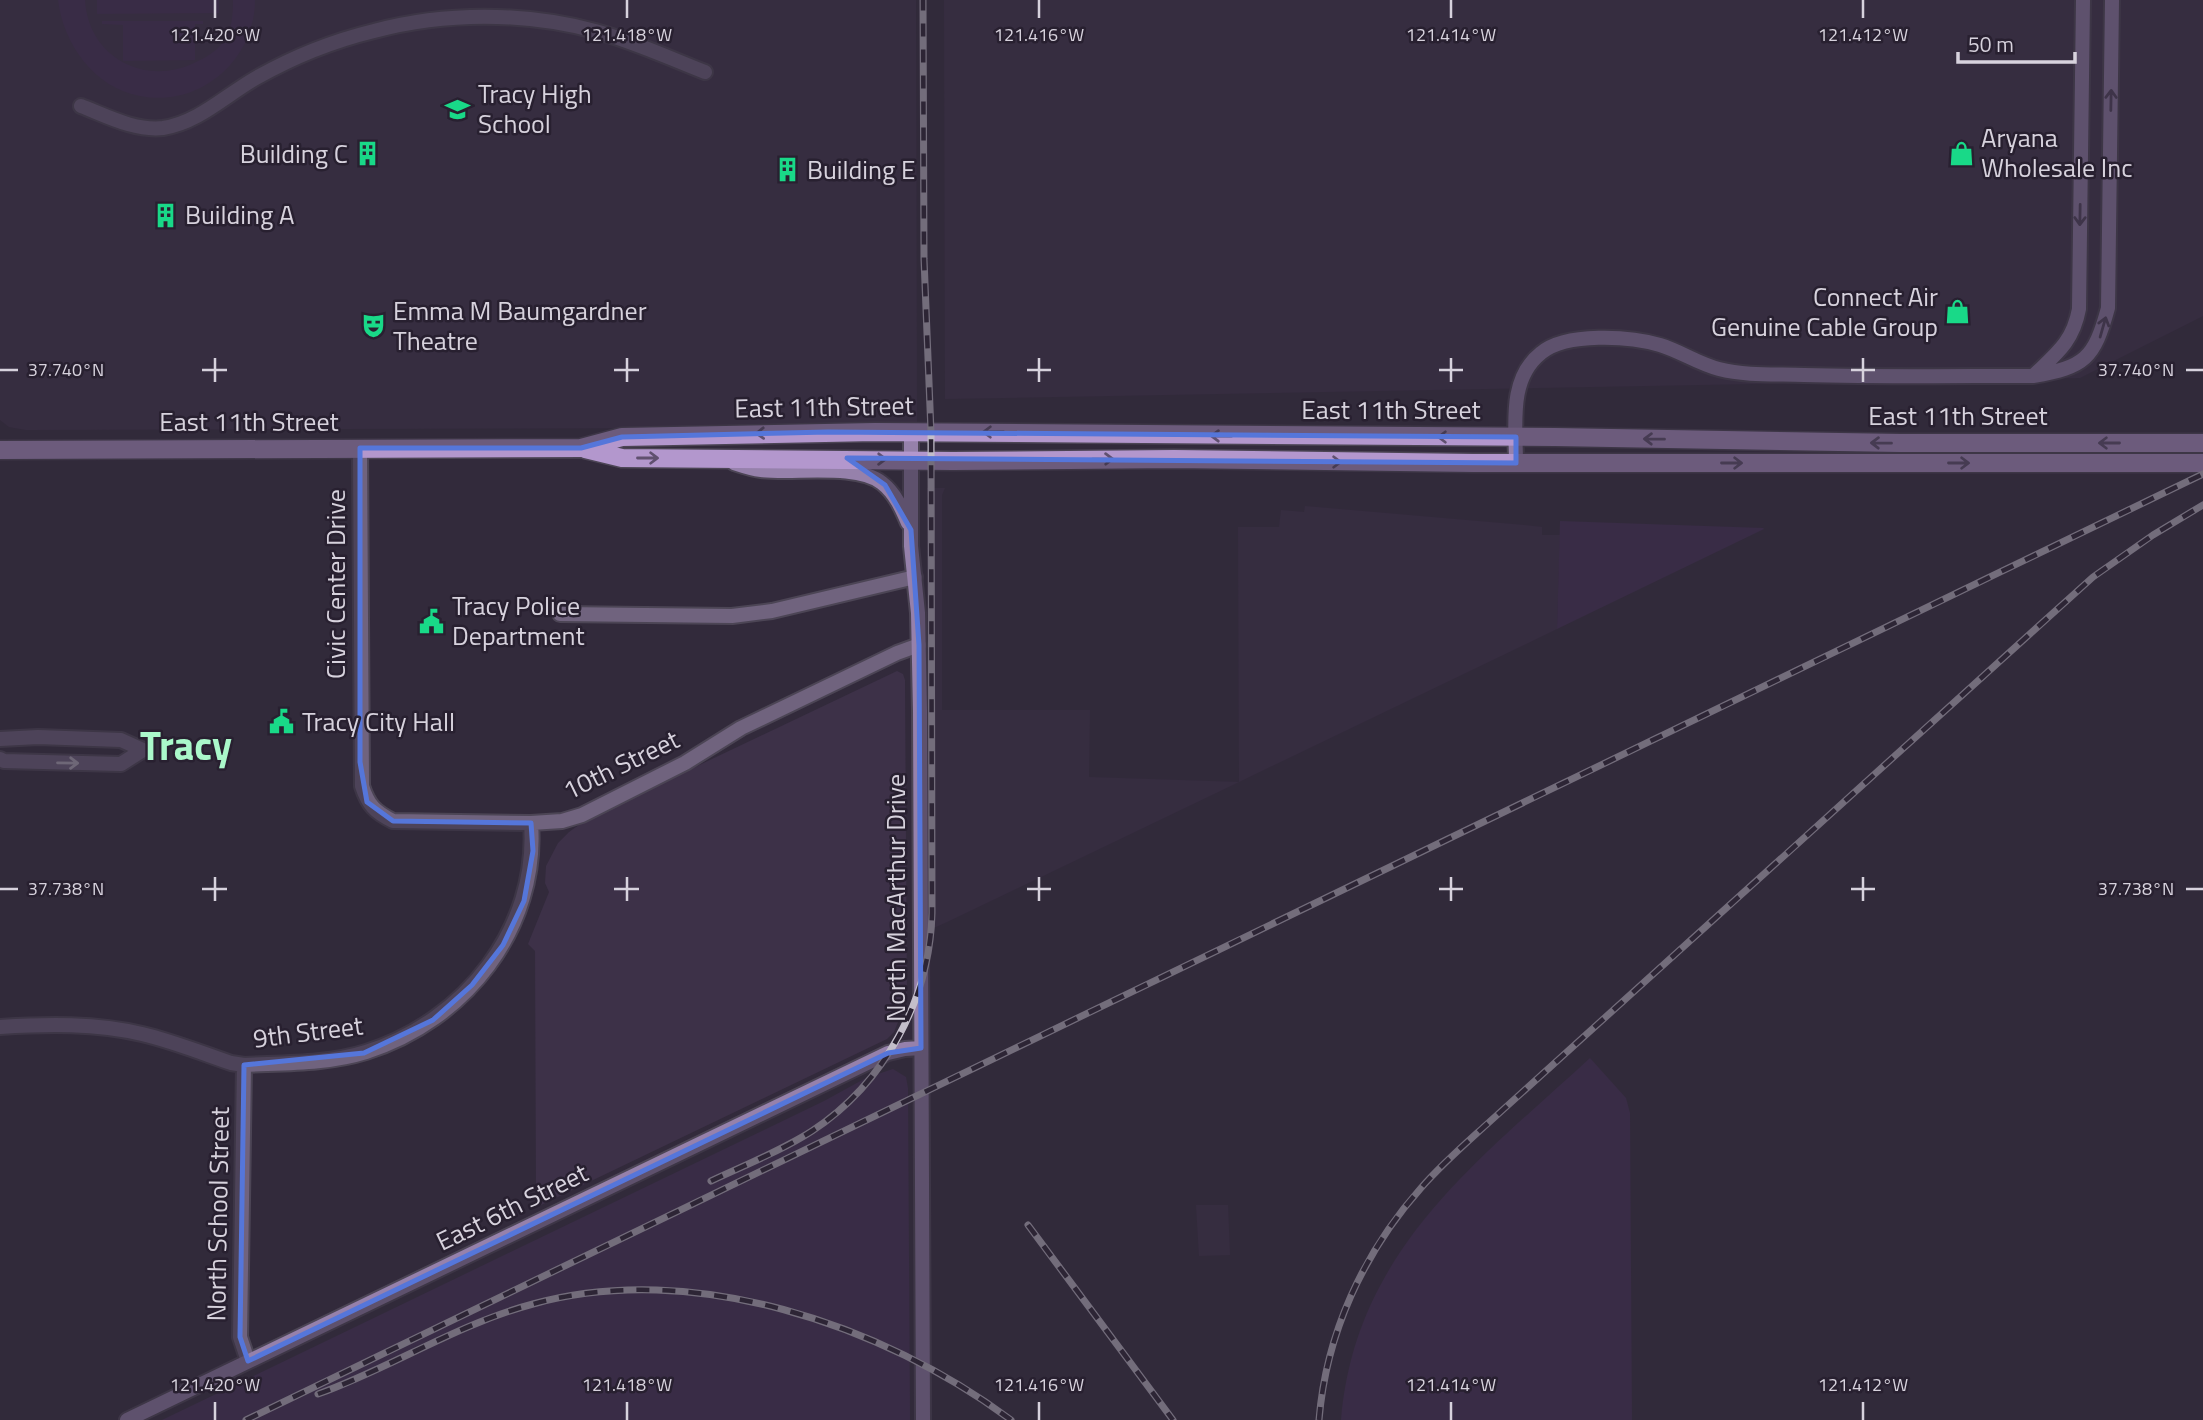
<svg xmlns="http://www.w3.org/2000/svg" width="2203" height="1420" font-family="'Titillium Web',sans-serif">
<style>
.built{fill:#3d3148}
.green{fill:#433054}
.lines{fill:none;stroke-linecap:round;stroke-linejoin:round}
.street-casing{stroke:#4c4555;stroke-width:18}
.secondary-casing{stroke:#4c4555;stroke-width:18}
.primary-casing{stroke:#4c4555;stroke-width:21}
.street{stroke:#70637e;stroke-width:14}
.secondary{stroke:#9681ab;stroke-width:14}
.primary{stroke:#b397cd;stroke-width:18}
.rail-casing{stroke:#c3beca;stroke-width:7}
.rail{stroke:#282030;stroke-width:4.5;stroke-dasharray:13;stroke-linecap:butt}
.oneway{stroke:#4e425b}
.oneway2{stroke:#60506f}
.oneway3{stroke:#b8b1c0}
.marked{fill:none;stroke:#5576da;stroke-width:5;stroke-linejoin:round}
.ticks{fill:none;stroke:#d7d2dd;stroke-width:2.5}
.labels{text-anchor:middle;stroke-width:5;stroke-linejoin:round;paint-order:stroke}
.poi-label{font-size:26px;fill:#d7d2dd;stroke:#282030;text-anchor:start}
.street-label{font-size:26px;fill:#d7d2dd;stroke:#282030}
.town-label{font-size:40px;font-weight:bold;fill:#aaf8ca;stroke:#282030}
.ticks-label{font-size:18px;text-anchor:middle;fill:#d7d2dd;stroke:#282030;stroke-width:5;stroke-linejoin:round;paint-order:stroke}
</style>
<rect width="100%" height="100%" fill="#322a3b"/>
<path class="built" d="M0,0H916L917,423L799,424L692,428L26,430L9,427L0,420Z
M944,0H2203V316L2080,378L945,399Z
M927,488H945L942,495V710H1090L1089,777L1239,782L1238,527H1279L1281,510L1304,512L1305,506L1524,525L1542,527V535H1560L1557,629L1239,782L947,922L936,927H929Z
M897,671L903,674L905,680L907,1000L894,1032L887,1039L539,1206L536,1198L535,951L528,944L549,892L545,883L546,866L558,843L569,832L590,817Z
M1196,1205H1228L1230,1255L1199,1256Z"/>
<path class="green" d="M58,0H85C88,56 143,87 194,63C205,58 216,52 224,41C232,29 233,14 233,0H255C255,60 200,108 140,96C94,88 63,43 58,0Z
M97,0H219V13L97,14Z
M102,21H203V24H195V60L123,61V25L102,24Z
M1560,521L1763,528L1764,529L1557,629Z
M1590,1058L1626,1098L1630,1113L1632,1420H1341C1355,1251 1475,1164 1590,1058Z
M893,1069L906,1077L908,1088L910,1420H162L824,1101L866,1078Z"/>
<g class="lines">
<defs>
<path id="street" d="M81,106C107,116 134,131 163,128C198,123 226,95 256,78C293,57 333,41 374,31C445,12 524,12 595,31C633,41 669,58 705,72
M360,448L362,786C368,805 375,812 393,821L531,823L562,821L582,815L685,763L741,728L897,653L919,645
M560,614L732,616L772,611L915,577
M0,739L38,737L121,740L143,750
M0,759L4,761L121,764L143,750
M0,1027C47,1024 96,1023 142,1034C172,1041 202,1053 231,1063L244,1065C285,1063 328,1064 366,1052C465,1021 539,928 531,823
M244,1065L240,1337L248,1361"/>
<path id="secondary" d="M2033,376C2056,354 2073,342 2079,309L2083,0
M911,432V546L918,613L920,711L923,1420
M734,463C743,466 752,469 761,470C794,474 857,463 882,483C895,493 902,509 908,523
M1516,463C1516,426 1508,379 1541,353C1566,332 1630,336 1660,345C1680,351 1699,364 1719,369C1746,376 1776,374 1804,375C1880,377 1957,376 2033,376C2085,367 2094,359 2108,308L2112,0
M127,1420L888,1053L905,1049L921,1048"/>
<path id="primary" d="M585,449L622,458L953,461L1174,459L1473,463H2203
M0,450L581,448L622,437L875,432L1555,437L1900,443H2203"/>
</defs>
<use href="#street" class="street-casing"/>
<use href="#secondary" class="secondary-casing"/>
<use href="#primary" class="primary-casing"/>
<use href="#street" class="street"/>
<use href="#secondary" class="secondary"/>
<use href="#primary" class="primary"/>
<defs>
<path id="rail" d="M711,1181C745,1165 781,1151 812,1131C885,1083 930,999 932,913L931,432L924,259L923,0
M1028,1225L1173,1420
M318,1394C391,1368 457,1324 533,1304C692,1260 882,1324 1011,1420
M246,1420L2203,474
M1319,1420C1326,1334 1363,1253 1421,1188C1441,1165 1464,1145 1486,1125L2093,577L2153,535L2203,505"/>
</defs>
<use href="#rail" class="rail-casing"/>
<use href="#rail" class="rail"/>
</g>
<defs><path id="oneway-shaft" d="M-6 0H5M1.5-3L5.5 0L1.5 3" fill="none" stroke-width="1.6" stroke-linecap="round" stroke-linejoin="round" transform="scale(1.75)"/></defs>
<g class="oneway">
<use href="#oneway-shaft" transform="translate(2111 100) rotate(-89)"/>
<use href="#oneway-shaft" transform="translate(2080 215) rotate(91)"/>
<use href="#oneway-shaft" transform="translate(2103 327) rotate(-74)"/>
</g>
<g class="oneway2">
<use href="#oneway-shaft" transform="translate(993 432) rotate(-180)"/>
<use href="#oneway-shaft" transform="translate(766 433) rotate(178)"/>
<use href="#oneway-shaft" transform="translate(1221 436) rotate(-179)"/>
<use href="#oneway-shaft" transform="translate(1448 437) rotate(-180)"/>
<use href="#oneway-shaft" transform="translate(1654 439) rotate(-179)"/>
<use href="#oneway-shaft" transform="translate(1881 443) rotate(-179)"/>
<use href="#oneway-shaft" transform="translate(2109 443) rotate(180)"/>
<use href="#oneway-shaft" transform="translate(648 458)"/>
<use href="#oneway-shaft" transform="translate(876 459) rotate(1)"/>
<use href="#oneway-shaft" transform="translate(1103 459) rotate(-1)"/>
<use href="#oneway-shaft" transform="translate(1331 462)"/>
<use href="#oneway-shaft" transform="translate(1732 463)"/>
<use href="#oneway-shaft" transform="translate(1959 463)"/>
</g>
<use class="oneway3" href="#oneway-shaft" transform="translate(68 763) rotate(1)"/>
<path d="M0 0H2203V1420H0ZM828,432L1516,437V463L847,458L885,485L911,530L919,645L921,1048L888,1053L248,1361L240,1337L244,1065L364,1053L433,1020L472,985L503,945L524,901L533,851L531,823L393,821L367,802L360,762V448H581L622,437Z" fill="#322a3b" fill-opacity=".55" fill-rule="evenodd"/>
<path class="marked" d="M828,432L1516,437V463L847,458L885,485L911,530L919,645L921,1048L888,1053L248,1361L240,1337L244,1065L364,1053L433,1020L472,985L503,945L524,901L533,851L531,823L393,821L367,802L360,762V448H581L622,437Z"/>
<path class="ticks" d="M215,0V18M627,0V18M1039,0V18M1451,0V18M1863,0V18M215,358V382M627,358V382M1039,358V382M1451,358V382M1863,358V382M0,370H18M202,370H227M614,370H639M1027,370H1051M1439,370H1463M1851,370H1875M2186,370H2203M215,877V901M627,877V901M1039,877V901M1451,877V901M1863,877V901M0,889H18M202,889H227M614,889H639M1027,889H1051M1439,889H1463M1851,889H1875M2186,889H2203M215,1402V1420M627,1402V1420M1039,1402V1420M1451,1402V1420M1863,1402V1420"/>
<defs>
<symbol id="school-bare" viewBox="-9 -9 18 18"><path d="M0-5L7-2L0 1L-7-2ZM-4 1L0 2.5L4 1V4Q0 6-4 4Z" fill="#19d988" stroke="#282030" stroke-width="2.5" paint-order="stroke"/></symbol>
<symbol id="shop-bare" viewBox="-9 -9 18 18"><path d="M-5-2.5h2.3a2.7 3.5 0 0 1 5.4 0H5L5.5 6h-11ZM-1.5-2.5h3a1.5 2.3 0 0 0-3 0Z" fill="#19d988" stroke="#282030" stroke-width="2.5" paint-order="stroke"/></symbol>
<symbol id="building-bare" viewBox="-9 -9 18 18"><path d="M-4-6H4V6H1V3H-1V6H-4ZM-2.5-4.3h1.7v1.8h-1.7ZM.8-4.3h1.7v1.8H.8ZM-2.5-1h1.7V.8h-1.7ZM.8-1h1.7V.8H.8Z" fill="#19d988" stroke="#282030" stroke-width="2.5" paint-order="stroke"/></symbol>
<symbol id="theatre-bare" viewBox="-9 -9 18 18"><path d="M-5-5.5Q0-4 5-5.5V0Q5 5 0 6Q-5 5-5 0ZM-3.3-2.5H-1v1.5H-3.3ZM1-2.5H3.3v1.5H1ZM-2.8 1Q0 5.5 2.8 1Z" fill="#19d988" stroke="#282030" stroke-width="2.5" paint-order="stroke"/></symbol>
<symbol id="civic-bare" viewBox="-9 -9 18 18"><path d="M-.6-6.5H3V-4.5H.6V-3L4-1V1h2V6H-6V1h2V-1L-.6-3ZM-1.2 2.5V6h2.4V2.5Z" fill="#19d988" stroke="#282030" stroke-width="2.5" paint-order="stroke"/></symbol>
</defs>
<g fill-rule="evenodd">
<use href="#school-bare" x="440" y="92" width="35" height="35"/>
<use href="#shop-bare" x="1944" y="136" width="35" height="35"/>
<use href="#building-bare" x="350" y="136" width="35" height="35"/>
<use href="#building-bare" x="770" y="152" width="35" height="35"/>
<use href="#building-bare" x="148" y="198" width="35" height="35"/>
<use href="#shop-bare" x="1940" y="294" width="35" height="35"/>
<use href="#theatre-bare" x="356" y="308" width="35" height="35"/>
<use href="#civic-bare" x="414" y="604" width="35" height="35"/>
<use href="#civic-bare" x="264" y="704" width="35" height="35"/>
</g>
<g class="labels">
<g class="poi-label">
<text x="478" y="103">Tracy High<tspan x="478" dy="30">School</tspan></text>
<text x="1981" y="147">Aryana<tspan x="1981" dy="30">Wholesale Inc</tspan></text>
<text x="348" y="163" text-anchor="end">Building C</text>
<text x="807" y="179">Building E</text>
<text x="185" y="224">Building A</text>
<text x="1938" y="306" text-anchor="end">Connect Air<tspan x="1938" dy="30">Genuine Cable Group</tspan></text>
<text x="393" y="320">Emma M Baumgardner<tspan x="393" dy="30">Theatre</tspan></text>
<text x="452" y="615">Tracy Police<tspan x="452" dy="30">Department</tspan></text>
<text x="302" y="731">Tracy City Hall</text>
</g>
<g class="street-label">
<text transform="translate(824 407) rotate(-1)" y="9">East 11th Street</text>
<text x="1391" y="419">East 11th Street</text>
<text x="1958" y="425">East 11th Street</text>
<text x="249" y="431">East 11th Street</text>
<text transform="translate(336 584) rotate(-90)" y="9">Civic Center Drive</text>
<text transform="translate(621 765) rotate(-26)" y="9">10th Street</text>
<text transform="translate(896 898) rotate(-90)" y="9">North MacArthur Drive</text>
<text transform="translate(308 1032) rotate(-7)" y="9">9th Street</text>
<text transform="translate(512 1207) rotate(-26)" y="9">East 6th Street</text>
<text transform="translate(218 1214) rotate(-89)" y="9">North School Street</text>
</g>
<g class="town-label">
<text x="186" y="760">Tracy</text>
</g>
</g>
<g class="ticks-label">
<text x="215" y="41">121.420°W</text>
<text x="627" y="41">121.418°W</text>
<text x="1039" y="41">121.416°W</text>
<text x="1451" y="41">121.414°W</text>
<text x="1863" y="41">121.412°W</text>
<text x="66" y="376">37.740°N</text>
<text x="2136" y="376">37.740°N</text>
<text x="66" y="895">37.738°N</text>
<text x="2136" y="895">37.738°N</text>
<text x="215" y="1391">121.420°W</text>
<text x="627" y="1391">121.418°W</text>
<text x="1039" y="1391">121.416°W</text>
<text x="1451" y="1391">121.414°W</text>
<text x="1863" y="1391">121.412°W</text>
</g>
<path d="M1958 52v10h117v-10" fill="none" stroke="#d7d2dd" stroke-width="3.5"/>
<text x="1968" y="52" font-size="21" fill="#d7d2dd" stroke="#282030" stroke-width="5" paint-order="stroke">50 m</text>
</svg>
